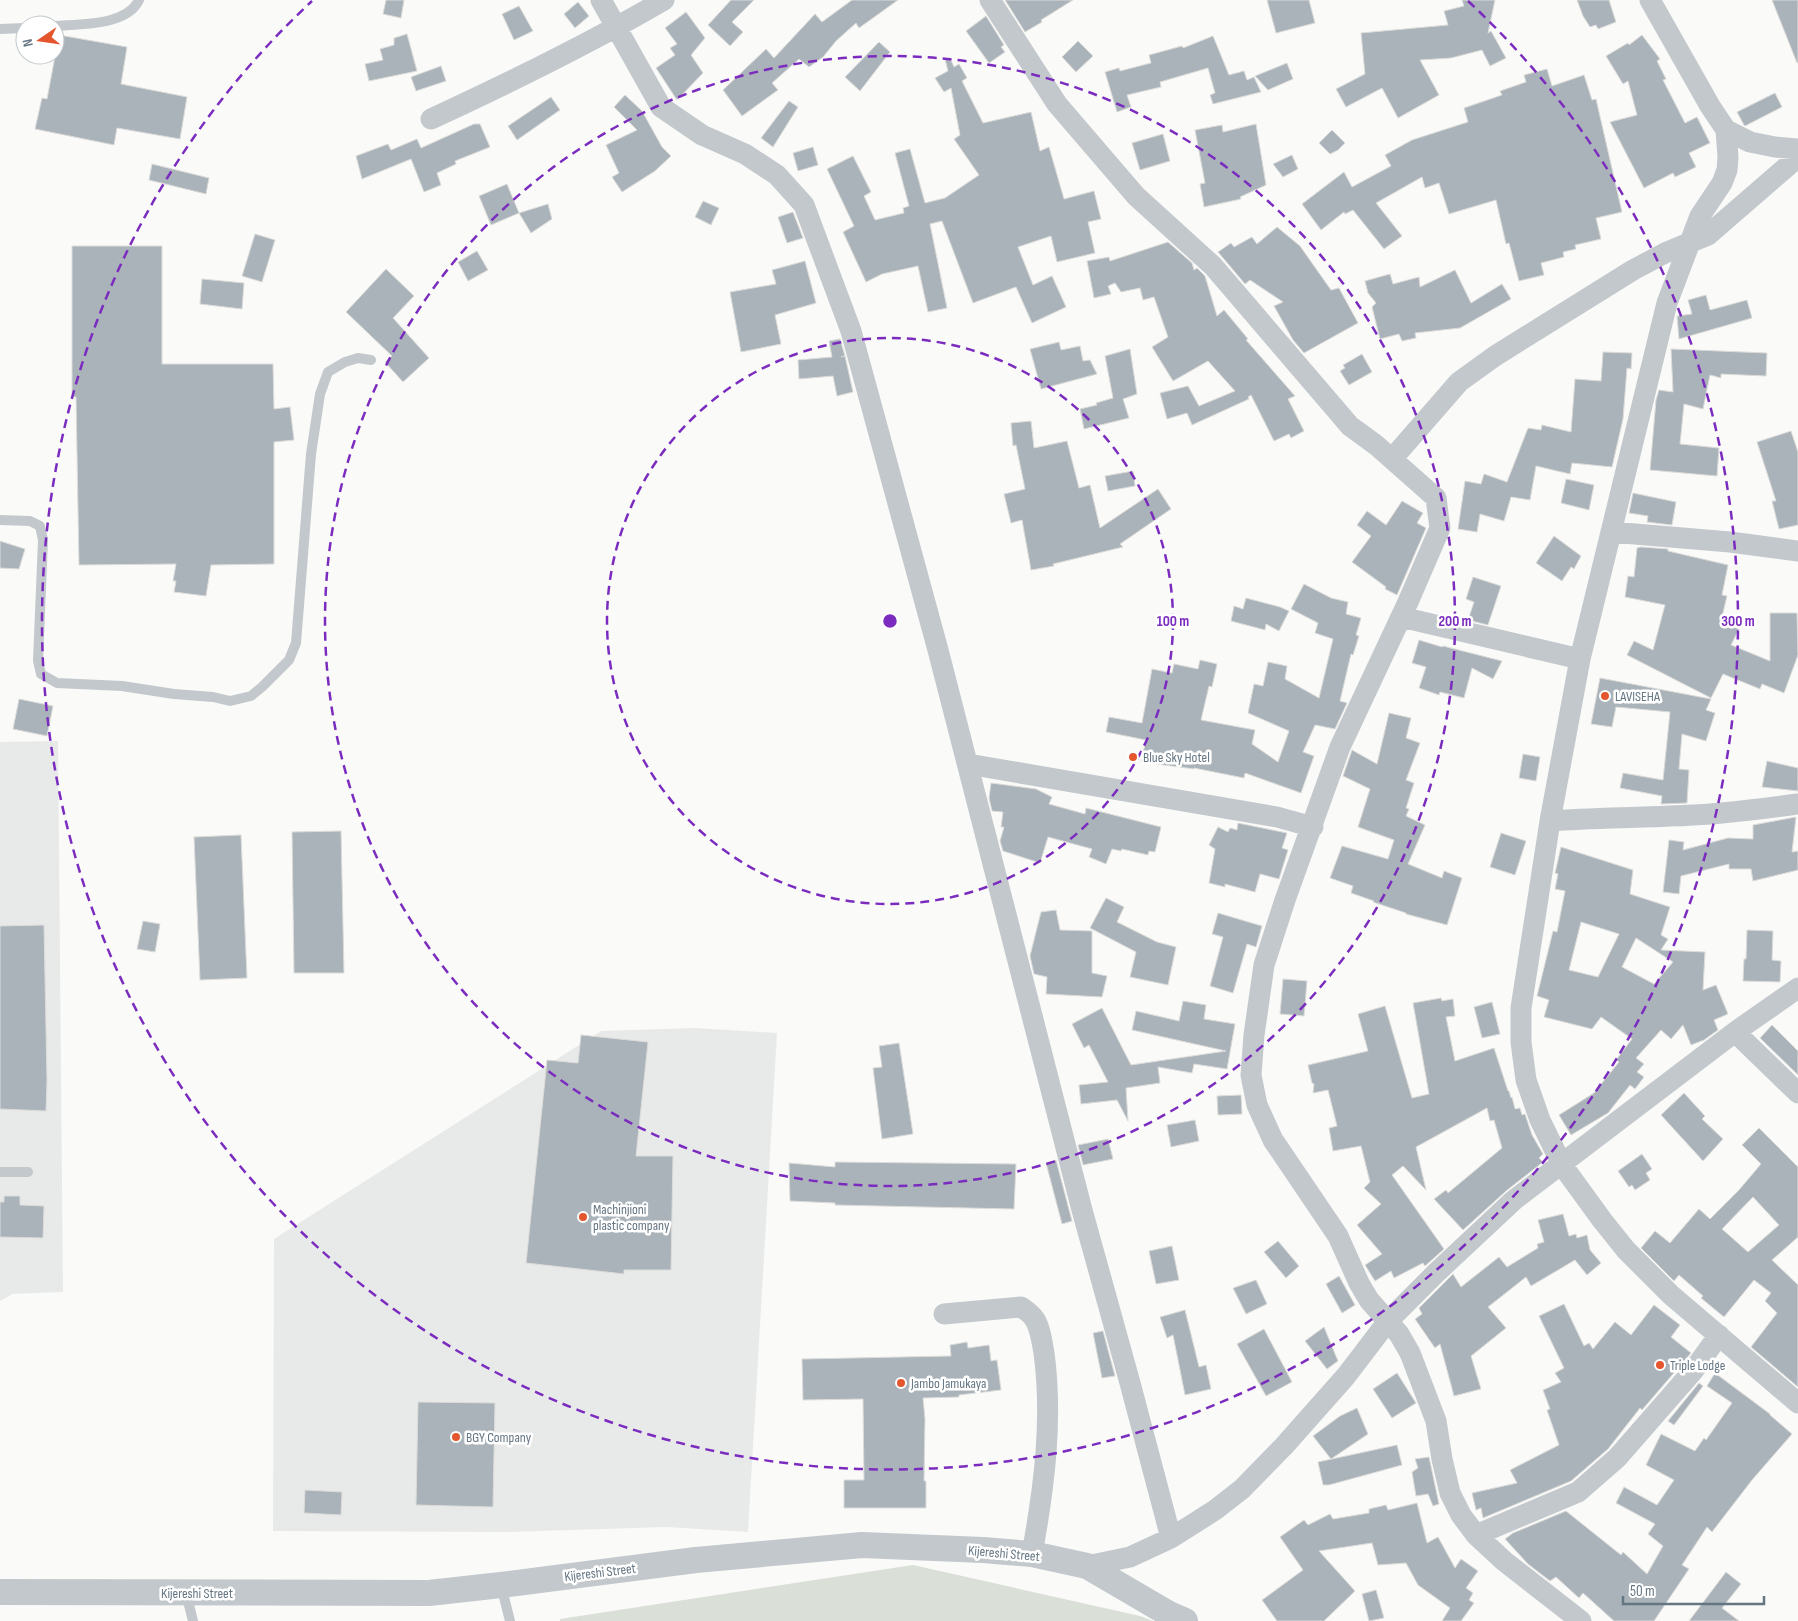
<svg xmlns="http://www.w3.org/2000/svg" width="1798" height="1621" font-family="'Sofia Sans Condensed',sans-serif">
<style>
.built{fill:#e8e9e9}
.green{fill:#dadfd7}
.building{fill:#aab3b9;stroke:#dcdcda;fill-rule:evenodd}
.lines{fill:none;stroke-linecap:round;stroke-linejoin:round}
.service{stroke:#c3c8cc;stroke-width:10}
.minor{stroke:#c3c8cc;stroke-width:21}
.tertiary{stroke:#c3c8cc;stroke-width:26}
.ring{fill:none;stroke:#7b2cbf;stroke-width:2.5;stroke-dasharray:9 6}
.poi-dot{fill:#e4572e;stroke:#fff;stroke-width:2}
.labels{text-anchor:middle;stroke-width:5;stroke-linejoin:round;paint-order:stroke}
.poi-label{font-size:14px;fill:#657683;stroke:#fff;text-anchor:start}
.street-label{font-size:14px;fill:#657683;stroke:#fff}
.centre{fill:#7b2cbf;stroke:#fff;stroke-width:2.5}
.ring-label{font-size:15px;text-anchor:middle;font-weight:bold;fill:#7b2cbf;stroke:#fff;stroke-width:5;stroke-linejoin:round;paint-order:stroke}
</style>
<rect width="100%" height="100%" fill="#fafaf8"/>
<path class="built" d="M58,741L63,1292L13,1294L0,1301V742Z
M695,1028L777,1033L748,1532L666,1527L508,1532L273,1531L274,1239L601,1031Z"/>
<path class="green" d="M913,1565L1140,1616L1153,1621H560V1619Z"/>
<path class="building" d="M386,0H404L401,18L383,14Z
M731,0H754L732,22L743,32L730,46L708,25Z
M852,0H898L859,28L856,23L836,41L823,57L809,67L799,59L772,83L778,90L742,116L723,90L766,49L774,58L815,14L822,22Z
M1005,0H1073L1041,20L1042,22L1025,32Z
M1267,0H1309L1315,23L1276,33Z
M1462,0H1495L1488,33L1491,31L1506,58L1490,66L1482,50L1451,58L1420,60L1439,95L1398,118L1382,88L1346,107L1336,89L1365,74L1361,33L1448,25L1444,11L1464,6Z
M1577,0H1609L1616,22L1598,29L1596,25L1590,27L1583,16Z
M1772,0H1798V63H1797Z
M578,2L589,16L575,28L564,14Z
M519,6L533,31L514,40L502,14Z
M686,12L705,38L691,55L703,73L677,100L656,68L675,55L670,48L677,44L665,28Z
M986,16L1004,45L1001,47L1005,52L989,63L966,31Z
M407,34L417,71L369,81L365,64L383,60L380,49L394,45V38Z
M59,35L127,47L121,84L187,97L180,139L117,128L114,145L35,129L42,98L47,99Z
M1642,35L1660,59L1657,61L1666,79L1663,80L1685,123L1697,117L1710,143L1689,153L1696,167L1675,177L1673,173L1644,188L1610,122L1637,115L1628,81L1623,84L1606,56L1628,43L1629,45Z
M1213,36L1229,75L1244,71L1247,80L1254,77L1261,92L1213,104L1210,95L1215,93L1208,68L1160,82L1161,87L1127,95L1131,107L1117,112L1105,72L1119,68L1120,71L1151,63L1149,55L1182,46L1183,48Z
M1078,41L1093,56L1076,72L1062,57Z
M879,42L890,52L860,91L845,77Z
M950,58L954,67L959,64L967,78L962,81L983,123L1031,112L1040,151L1049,147L1064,199L1094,191L1101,219L1088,222L1095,253L1057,262L1051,236L1018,247L1033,285L1052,276L1066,307L1032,323L1016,287L973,303L942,221L930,224L947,308L928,312L918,266L882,274L866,282L843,232L854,226L827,169L853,156L871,192L864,196L875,220L904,213L903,208L909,206L895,153L910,149L925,203L945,198L979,175L954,139L960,135L951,88L944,92L935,78L948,71L945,59Z
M1287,63L1293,79L1268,90L1255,76Z
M441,66L446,81L416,91L411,77Z
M1547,69L1552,86L1584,75L1592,100L1596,99L1622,212L1596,218L1601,239L1575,245L1576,249L1563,252L1564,257L1541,263L1544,275L1519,281L1509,243L1506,244L1496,200L1449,214L1439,183L1425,188L1422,177L1376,203L1402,236L1384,249L1353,210L1345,214L1344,212L1321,230L1302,204L1344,172L1352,187L1391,166L1385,155L1412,140L1468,122L1464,108L1502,95L1500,91L1526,82L1524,75Z
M1775,93L1782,107L1745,126L1744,125L1737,112Z
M625,95L642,111L662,147L671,156L655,171L622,192L612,177L619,173L606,145L637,130L614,107Z
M551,97L560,110L517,140L508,126Z
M789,101L798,107L773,147L761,138Z
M474,124H480L490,147L455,161L456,164L437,173L441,185L424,192L411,159L362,179L356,156L388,144L391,150L417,139L421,148Z
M1256,124L1266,185L1240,197L1241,199L1204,207L1200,184L1205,183L1195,130L1222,125L1223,132Z
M1332,130L1345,143L1338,150L1330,154L1319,143Z
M1163,134L1170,161L1140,170L1132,143Z
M813,147L818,165L798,171L793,153Z
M1292,155L1298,169L1283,177L1273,164Z
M152,164L209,178L206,194L149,180Z
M507,184L519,213L491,225L479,196Z
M703,201L719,208L711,225L695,217Z
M548,204L552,219L531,233L519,213Z
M793,212L803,238L787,243L778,217Z
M1277,227L1300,246L1331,290L1339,288L1358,323L1304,353L1293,340L1274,306L1283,302L1250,280L1245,284L1218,252L1231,243L1234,247L1252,237L1257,244Z
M255,234L275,240L262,282L242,276Z
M1168,242L1192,263L1194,270L1197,268L1205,276L1217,316L1224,310L1248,339L1246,340L1295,396L1288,399L1304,431L1291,438L1289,434L1274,441L1251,395L1248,397L1249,399L1192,425L1187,413L1167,419L1160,393L1188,386L1199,406L1235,391L1208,361L1173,381L1152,347L1168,337L1154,297L1143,300L1140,288L1121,292L1115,283L1108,286L1111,294L1094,298L1087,261L1109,257L1110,261Z
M72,246H162V364H273L274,409L290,407L294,440L274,442V564L211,565L206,596L174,592L176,581H173L176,564L79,565L76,397H72Z
M477,251L488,270L468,281L458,262Z
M805,261L816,303L775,315L781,344L741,352L730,292L776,284L772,270Z
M386,269L414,296L393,318L429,358L403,382L385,362L392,356L346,312Z
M1455,270L1471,303L1502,284L1511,299L1460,328L1415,333L1416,338L1402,341L1399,334L1380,339L1372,307L1376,303L1368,293L1365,281L1390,274L1393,284L1419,277L1420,287Z
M202,279L244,283L242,309L200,304Z
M1706,295L1710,310L1747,300L1752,318L1679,339L1677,316L1692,314L1688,300Z
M840,339L845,356L841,357L845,356L853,392L837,396L833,376L799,379L798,360L832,357L829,341Z
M1059,342L1061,350L1080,346L1083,361L1090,360L1097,374L1041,389L1030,349Z
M1130,349L1137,394L1123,399L1129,418L1084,429L1080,409L1097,405L1096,403L1113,398L1105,356Z
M1671,349L1767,353L1766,376L1721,374V378L1710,375L1703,409L1684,404L1680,444L1719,448L1717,476L1650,470L1656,400L1659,390L1673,392Z
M1603,352L1632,353L1631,369L1627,368L1623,419L1612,467L1572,463L1570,474L1536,466L1530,500L1511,497L1504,521L1480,514L1477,532L1458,529L1465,481L1481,484L1484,474L1507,482L1528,428L1541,430L1542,425L1571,432L1575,379L1601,381Z
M1362,354L1372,372L1349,385L1340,371L1345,368L1343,365Z
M1031,421L1034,448L1067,441L1079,488L1090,485L1100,528L1158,489L1171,509L1120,544L1123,547L1053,564L1054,566L1031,570L1022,520L1011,523L1004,494L1025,489L1016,445L1013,446L1011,423Z
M1791,431L1798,452V525L1779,529L1772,501H1776L1757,442Z
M1133,471L1135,486L1108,491L1105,476Z
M1566,479L1594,485L1589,510L1561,503Z
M1633,493L1676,502L1672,525L1647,522L1648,516L1629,513Z
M1402,501L1423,513L1417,523L1426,528L1397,595L1385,589L1386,587L1352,562L1371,536L1357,525L1367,511L1386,525Z
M1554,536L1581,556L1574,569L1571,567L1562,581L1536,563Z
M0,541L25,549L19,569L0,568Z
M1641,547L1668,549V551L1728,565L1722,595L1727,596L1721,621L1739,629L1731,645L1770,661V613H1797L1798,655L1784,693L1762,684L1760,689L1723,674L1711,698L1627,655L1634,641L1653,650L1665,605L1625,597L1628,576L1634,577L1637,548Z
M1473,577L1501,586L1488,625L1468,620L1474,602L1466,599Z
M1304,584L1331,598L1348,602L1346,614L1361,618L1356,635L1359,636L1353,655L1351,654L1340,701L1347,703L1335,729L1315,725L1303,752L1314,756L1301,793L1245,773L1244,778L1194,768V769L1141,762L1146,740L1106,732L1109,717L1142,723L1152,669L1172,673L1174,664L1198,669L1200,660L1217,664L1212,687L1209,686L1201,720L1255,730L1252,744L1278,762L1289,731L1248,713L1254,684L1263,686L1268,662L1287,666L1285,679L1319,698L1333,639L1315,633L1318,623L1291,609Z
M1246,598L1280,607L1289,611L1279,631L1266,624L1265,630L1231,621L1234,606L1243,609Z
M1419,640L1442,647L1443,646L1502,661L1493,679L1472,668L1464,698L1440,692L1439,695L1419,688L1426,667L1412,663Z
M1600,678L1711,699L1706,710L1715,713L1706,741L1682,734L1679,769L1689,770L1687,803L1661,804L1662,796L1620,788L1623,773L1663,780L1670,712L1616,707L1612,727L1591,724Z
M19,699L53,706L47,736L13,729Z
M1389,713L1411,718L1406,738L1420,743L1406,780L1414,783L1406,808L1409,809L1406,816L1425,825L1408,864L1442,878L1444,871L1462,878L1447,925L1406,914V913L1373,902L1374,901L1351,893L1353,886L1330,878L1342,846L1388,859L1394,840L1358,827L1370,789L1343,776L1352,750L1377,764Z
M1523,754L1540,757L1536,781L1519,778Z
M1767,761L1798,768V791L1762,787Z
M991,783L1036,789L1052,797L1049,804L1085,814L1086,808L1161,827L1155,852L1149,851L1148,855L1122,849L1121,851L1112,849L1106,864L1089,857L1092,849L1048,837L1040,863L1003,851L1000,841L1004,827H1001L1003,812L992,811L989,798Z
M1796,817L1792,852L1798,851V870L1753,881L1751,869H1729V864L1681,876L1679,894L1663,892L1669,840L1684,842L1683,850L1728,838L1753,839V825Z
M1238,823L1287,833L1282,848L1288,850L1279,879L1260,874L1255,892L1225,884V887L1209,883L1215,849L1209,845L1218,827L1228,832L1230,828L1237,830Z
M341,831L344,973H294L292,832Z
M1501,833L1526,841L1515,875L1490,867Z
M241,835L247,978L200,980L194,837Z
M1561,847L1633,870L1630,894L1670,907L1661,935L1668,939L1661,950L1705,952L1703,990L1716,985L1728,1014L1714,1020L1718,1030L1704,1040L1691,1045L1683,1025L1671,1039L1661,1030L1636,1058L1644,1064L1637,1072L1644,1077L1635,1089L1630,1085L1608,1113L1571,1135L1559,1115L1594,1093L1619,1062L1616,1060L1632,1039L1601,1017L1592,1029L1544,1017L1549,1000L1537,996L1553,931L1557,932L1565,891L1555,889L1558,874L1555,873ZM1581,922L1619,934L1598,977L1569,970ZM1636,938L1673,962L1654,984L1622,967Z
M1106,898L1124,907L1117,922L1157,942L1176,947L1168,985L1130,977L1136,952L1090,928Z
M1056,910L1060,930L1092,931V973L1107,976L1102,997L1046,994L1047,977L1034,974L1030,956L1041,912Z
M1218,913L1262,926L1256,947L1247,944L1233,993L1210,986L1223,937L1212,934Z
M143,921L160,924L155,952L137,949Z
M44,925L47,1080L46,1111L0,1109V926Z
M1747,930L1773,931L1772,960L1781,961L1780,982L1743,981L1744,959H1746Z
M1283,979L1307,981L1304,1016L1280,1014Z
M1441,998L1442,1001L1453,999L1455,1016L1446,1017L1455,1061L1494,1048L1508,1091H1509L1511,1098L1512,1097L1515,1109L1520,1108L1522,1115L1525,1114L1532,1135L1543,1154L1539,1158L1543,1162L1506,1191L1463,1230L1434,1199L1446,1190L1448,1193L1502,1148L1494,1120L1490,1121L1487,1108L1416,1147L1426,1190L1403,1166L1392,1175L1444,1249L1425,1266L1423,1263L1394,1278L1391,1271L1375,1281L1365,1265L1382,1254L1357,1225L1381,1204L1364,1188L1370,1182L1361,1146L1333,1151L1329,1128L1337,1126L1328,1090L1313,1093L1314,1084L1312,1083L1308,1065L1368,1051L1358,1014L1385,1006L1412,1098L1429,1094L1413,1003Z
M1183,1001L1206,1005L1204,1019L1235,1024L1227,1069L1194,1064L1192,1073L1158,1067L1160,1083L1126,1088L1128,1121L1117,1100L1081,1104L1079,1085L1108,1082L1089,1045L1084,1048L1072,1024L1102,1008L1131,1065L1226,1051L1132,1030L1136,1011L1179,1021Z
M1492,1002L1500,1034L1482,1038L1474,1007Z
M1772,1025L1798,1051V1075L1760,1038Z
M581,1035L648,1042L636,1156H673L671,1270H624V1274L526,1263L547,1060L578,1063Z
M899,1043L913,1134L882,1139L873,1068L882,1067L879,1046Z
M1684,1093L1705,1116L1702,1119L1723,1139L1703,1161L1661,1115Z
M1241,1095L1242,1114L1218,1115L1217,1096Z
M1195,1120L1199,1141L1171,1147L1167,1125Z
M1759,1128L1798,1167V1237L1772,1260L1798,1285V1387L1751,1347L1777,1313L1765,1301L1771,1293L1754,1280L1724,1317L1701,1298L1703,1296L1679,1275L1674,1281L1641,1248L1655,1231L1670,1243L1699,1209L1710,1219L1739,1190L1761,1164L1742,1145ZM1753,1197L1779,1225L1748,1252L1722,1229Z
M1108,1139L1113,1159L1083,1165L1078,1145Z
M1642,1154L1652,1169L1646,1173L1650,1180L1635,1190L1632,1185L1629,1187L1618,1171Z
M1056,1160L1072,1221L1062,1224L1046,1163Z
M835,1162L1016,1164L1014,1209L835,1205V1203L790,1201L789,1163L835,1167Z
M4,1196H20V1205L44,1206L43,1238L0,1237V1202H4Z
M1563,1214L1569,1236L1576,1234L1577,1238L1587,1235L1590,1250L1601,1263L1587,1275L1575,1260L1531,1286L1526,1277L1488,1307L1506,1328L1471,1356L1481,1389L1454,1396L1440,1344L1435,1348L1415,1319L1422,1314L1419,1308L1453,1274L1461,1287L1499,1257L1507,1267L1538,1248L1537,1244L1544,1242L1538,1220Z
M1278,1241L1299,1266L1286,1278L1264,1252Z
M1172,1246L1179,1280L1156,1284L1149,1251Z
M1339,1276L1355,1305L1342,1313L1326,1284Z
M1256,1280L1267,1304L1246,1314L1233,1288Z
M1564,1304L1584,1346L1589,1343L1593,1349L1615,1322L1631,1335L1654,1305L1680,1325L1671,1337L1691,1353L1642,1410L1640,1408L1608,1449L1571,1481L1483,1518L1481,1508L1476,1510L1472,1493L1517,1483L1510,1470L1559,1445L1547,1410L1550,1409L1543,1390L1561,1382L1555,1373L1564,1368L1539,1316Z
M1185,1310L1199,1367L1206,1365L1211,1389L1185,1395L1173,1335L1167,1338L1160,1317Z
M1324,1327L1338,1361L1327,1369L1305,1341Z
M1264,1329L1292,1382L1266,1396L1237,1344Z
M1103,1331L1115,1376L1102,1378L1093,1333Z
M967,1342L968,1348L989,1345L991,1361L997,1360L1001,1390L959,1395V1397L923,1398L925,1419L924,1481H926V1508H844V1480H864L863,1399L803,1400L802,1359L951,1356L950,1345Z
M1397,1373L1416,1403L1392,1418L1373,1389Z
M1715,1373L1770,1414V1415L1792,1434L1752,1480L1712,1532L1707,1527L1682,1565L1689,1569L1654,1621H1614L1583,1593L1579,1598L1556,1577L1550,1581L1528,1564L1505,1539L1513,1533L1566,1511L1621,1555L1623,1552L1647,1574L1663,1546L1648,1534L1655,1524L1616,1503L1624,1487L1657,1505L1674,1480L1646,1465L1661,1434L1695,1451L1704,1438L1706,1440L1732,1403L1707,1386Z
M1699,1383L1703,1386L1674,1425L1668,1421Z
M418,1402L495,1403L493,1507L416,1505Z
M1357,1408L1368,1434L1331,1459L1313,1436L1340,1416Z
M1397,1445L1402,1465L1329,1485H1323L1318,1462Z
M1429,1457L1439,1504L1433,1506L1428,1494L1416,1496L1412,1472L1418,1468L1415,1459Z
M305,1490L342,1492L341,1515L304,1513Z
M1417,1503L1427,1543L1438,1537L1455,1568L1461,1559L1478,1571L1466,1588L1473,1593L1469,1600L1474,1603L1461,1621H1442L1450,1608L1418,1585L1406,1563L1378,1565L1372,1543L1319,1551L1355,1591L1324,1621H1277L1262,1600L1303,1570L1280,1537L1304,1520L1308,1525L1330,1514L1333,1519L1369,1513V1509L1386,1505L1388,1510Z
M1726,1572L1741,1584L1722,1608L1739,1621H1689Z
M1376,1590L1384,1618L1369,1621L1362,1594Z"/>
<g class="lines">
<path class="service" d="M55,26C80,24 127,26 139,0
M0,29L25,28
M0,520L30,521L40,526L43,540L38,661L41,674L57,683L122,686L174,694L213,697L230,701L251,696L262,687L289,660L296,643L311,454L320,394L328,372L345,362L358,358L371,360
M0,1172H28
M501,1585L510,1621
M186,1593L193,1621"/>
<path class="minor" d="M601,0L661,107L702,135L745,154L777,175L804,205L851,331L938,650L1082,1210L1130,1383L1171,1538
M990,0L1057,104L1136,196L1213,266L1350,426L1376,445L1436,498L1440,528L1408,602L1340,747L1285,900L1264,965L1254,1035L1251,1075L1257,1105L1273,1140L1338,1236L1359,1283L1369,1300L1399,1334L1410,1353L1436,1421L1442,1459L1450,1493L1461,1515L1476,1535L1504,1561L1581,1621
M1650,0L1710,106L1726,130L1750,142L1775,147L1798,149
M431,119C511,82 589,44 664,0
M1726,130L1728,157L1727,170L1722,183L1700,216L1667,303L1580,659L1550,821L1521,1008V1042L1526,1080L1540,1120L1562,1165L1602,1220L1626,1250L1671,1295L1798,1403
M1392,459L1459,382L1495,356L1633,270L1665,253L1708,235L1798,157
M1611,532L1730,542L1798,551
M1401,617L1580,659
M968,764L1277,817L1313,827
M1550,821C1590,818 1630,818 1670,816C1713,815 1755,810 1797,804
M1735,1032L1798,1093
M944,1314L1021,1307C1025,1310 1030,1313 1033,1317C1040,1325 1042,1342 1044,1353C1053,1420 1044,1488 1032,1554
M1476,1535L1578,1492L1617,1458L1693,1371L1719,1335
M1087,1566L1130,1557L1171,1538L1215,1510L1242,1489L1284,1446L1346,1376L1388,1321L1436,1273L1514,1200L1735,1032L1798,988"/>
<path class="tertiary" d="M0,1592L429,1593L501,1585L696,1560L862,1545L983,1550L1032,1554L1087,1566L1169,1614L1185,1621"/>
</g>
<g class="ring">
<circle cx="890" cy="621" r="283"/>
<circle cx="890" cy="621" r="565"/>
<path d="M1468 1A848 848 0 1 1 312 1"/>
</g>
<g class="poi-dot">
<circle cx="1605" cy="696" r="5"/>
<circle cx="1133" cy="757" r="5"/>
<circle cx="583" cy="1217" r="5"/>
<circle cx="1660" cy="1365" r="5"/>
<circle cx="901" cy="1383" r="5"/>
<circle cx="456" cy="1437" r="5"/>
</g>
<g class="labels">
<g class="poi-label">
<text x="1615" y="701">LAVISEHA</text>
<text x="1143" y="762">Blue Sky Hotel</text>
<text x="593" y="1214">Machinjioni<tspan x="593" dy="16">plastic company</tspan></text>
<text x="1670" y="1370">Triple Lodge</text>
<text x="911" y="1388">Jambo Jamukaya</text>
<text x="466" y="1442">BGY Company</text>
</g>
<g class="street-label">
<text transform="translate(1004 1553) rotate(5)" y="5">Kijereshi Street</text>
<text transform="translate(600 1572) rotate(-7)" y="5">Kijereshi Street</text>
<text x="197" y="1598">Kijereshi Street</text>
</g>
</g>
<circle cx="890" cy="621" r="8" class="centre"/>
<g class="ring-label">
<text x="1173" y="626">100 m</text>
<text x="1455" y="626">200 m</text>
<text x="1738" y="626">300 m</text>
</g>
<g transform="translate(40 40) rotate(257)"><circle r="24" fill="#ffffff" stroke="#c1c8cd"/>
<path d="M0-4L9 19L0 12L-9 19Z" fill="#e4572e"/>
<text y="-8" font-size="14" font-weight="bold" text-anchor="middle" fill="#657683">N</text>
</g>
<path d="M1623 1596v8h141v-8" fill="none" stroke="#657683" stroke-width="2.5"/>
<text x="1630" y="1596" font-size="15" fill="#657683" stroke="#ffffff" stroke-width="4" paint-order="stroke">50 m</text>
</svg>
